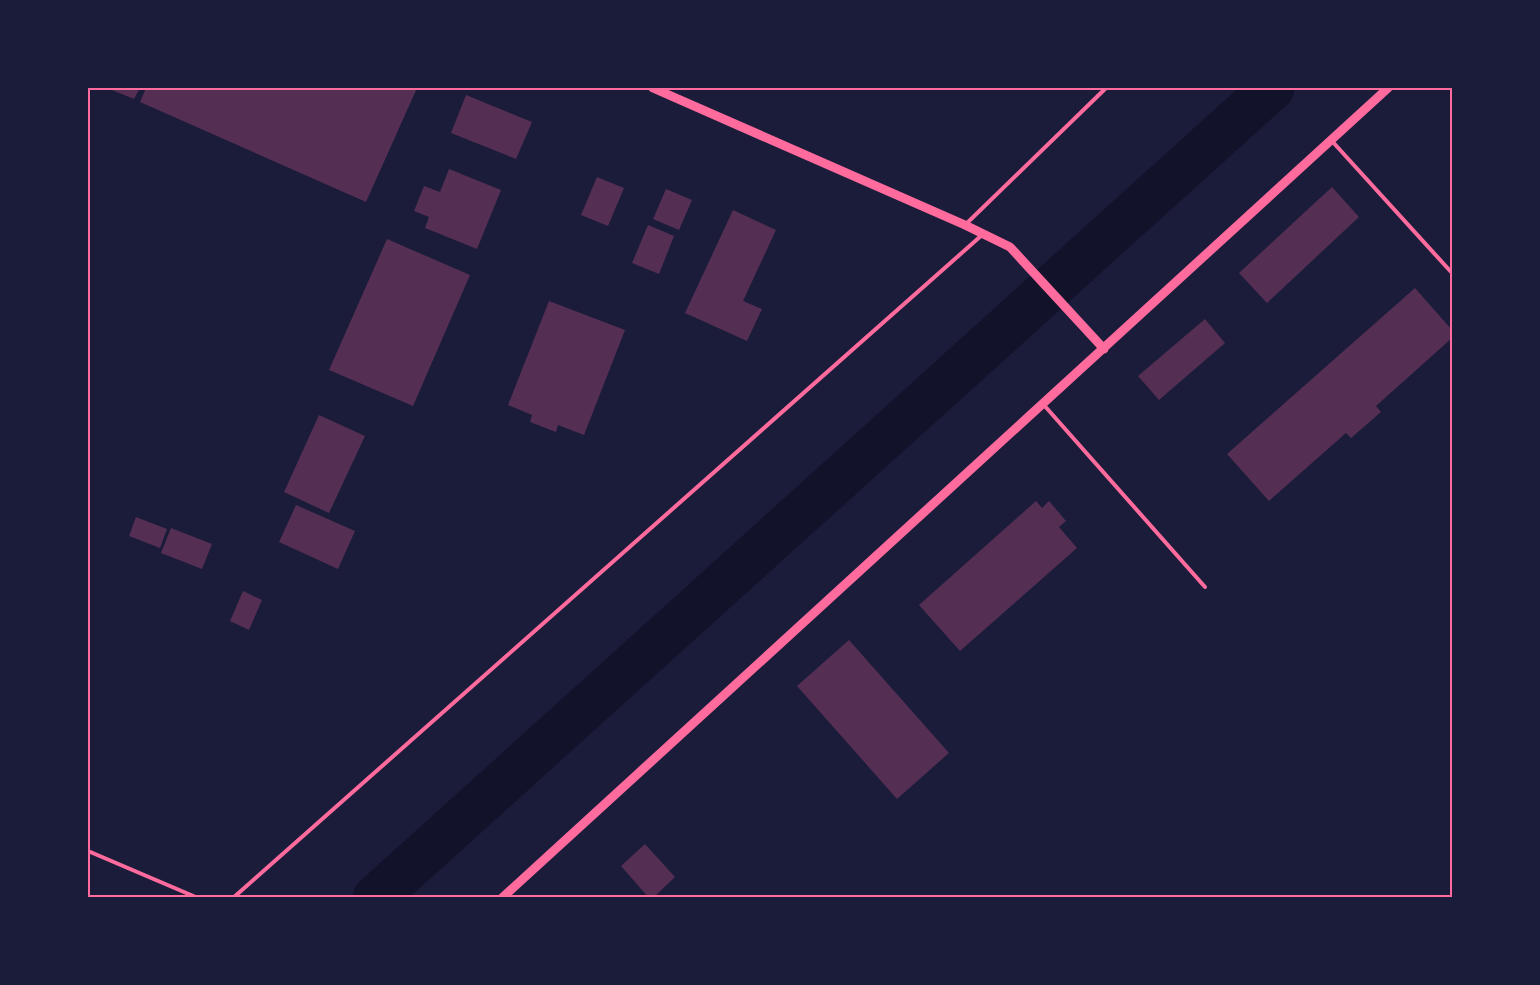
<svg xmlns="http://www.w3.org/2000/svg" width="1540" height="985" font-family="'Roboto Condensed',sans-serif">
<style>
.lines{fill:none;stroke-linecap:round;stroke-linejoin:round}
.river{stroke:#12122b;stroke-width:45}
.building{fill:#542f53}
.service{stroke:#ff6b9d;stroke-width:4}
.tertiary{stroke:#ff6b9d;stroke-width:9}
.neatline{fill:none;stroke:#ff6b9d;stroke-width:2}
</style>
<rect width="100%" height="100%" fill="#1b1b3a"/>
<g class="lines">
<path class="river" d="M375,898L1272,88"/>
</g>
<path class="building" d="M107,88H140L134,99Z
M146,88H417L366,202L140,102Z
M466,95L532,122L516,159L451,133Z
M449,169L501,190L477,249L425,228L429,217L414,211L424,186L440,192Z
M597,177L624,188L608,226L581,215Z
M1332,187L1359,217L1267,303L1239,273Z
M666,189L692,200L679,230L653,219Z
M733,210L776,230L743,301L762,309L747,341L685,313Z
M648,225L674,236L659,274L632,263Z
M387,239L470,275L413,406L329,370Z
M1415,288L1452,330V338L1376,406L1381,412L1351,438L1346,433L1269,501L1227,454Z
M549,301L625,330L584,435L558,425L556,432L530,422L532,415L508,405Z
M1205,319L1225,343L1159,400L1138,376Z
M319,415L365,436L329,513L284,492Z
M1036,501L1042,508L1049,501L1066,521L1059,527L1077,548L960,651L919,605Z
M296,505L355,531L338,569L279,542Z
M136,517L167,529L160,548L129,536Z
M171,528L212,544L202,569L161,553Z
M243,591L262,600L249,630L230,621Z
M849,640L949,753L897,799L797,686Z
M645,844L675,877L653,898H649L621,866Z"/>
<g class="lines">
<path class="service" d="M1331,140L1452,273
M965,225L1106,88
M1043,404L1205,587
M88,851L198,898
M233,898L982,235"/>
<path class="tertiary" d="M653,88L965,225L1010,247L1104,349
M502,898L1388,88"/>
</g>
<rect width="1540" height="985" fill="none" stroke="#1b1b3a" stroke-width="178"/>
<rect x="89" y="89" width="1362" height="807" class="neatline"/>
</svg>
